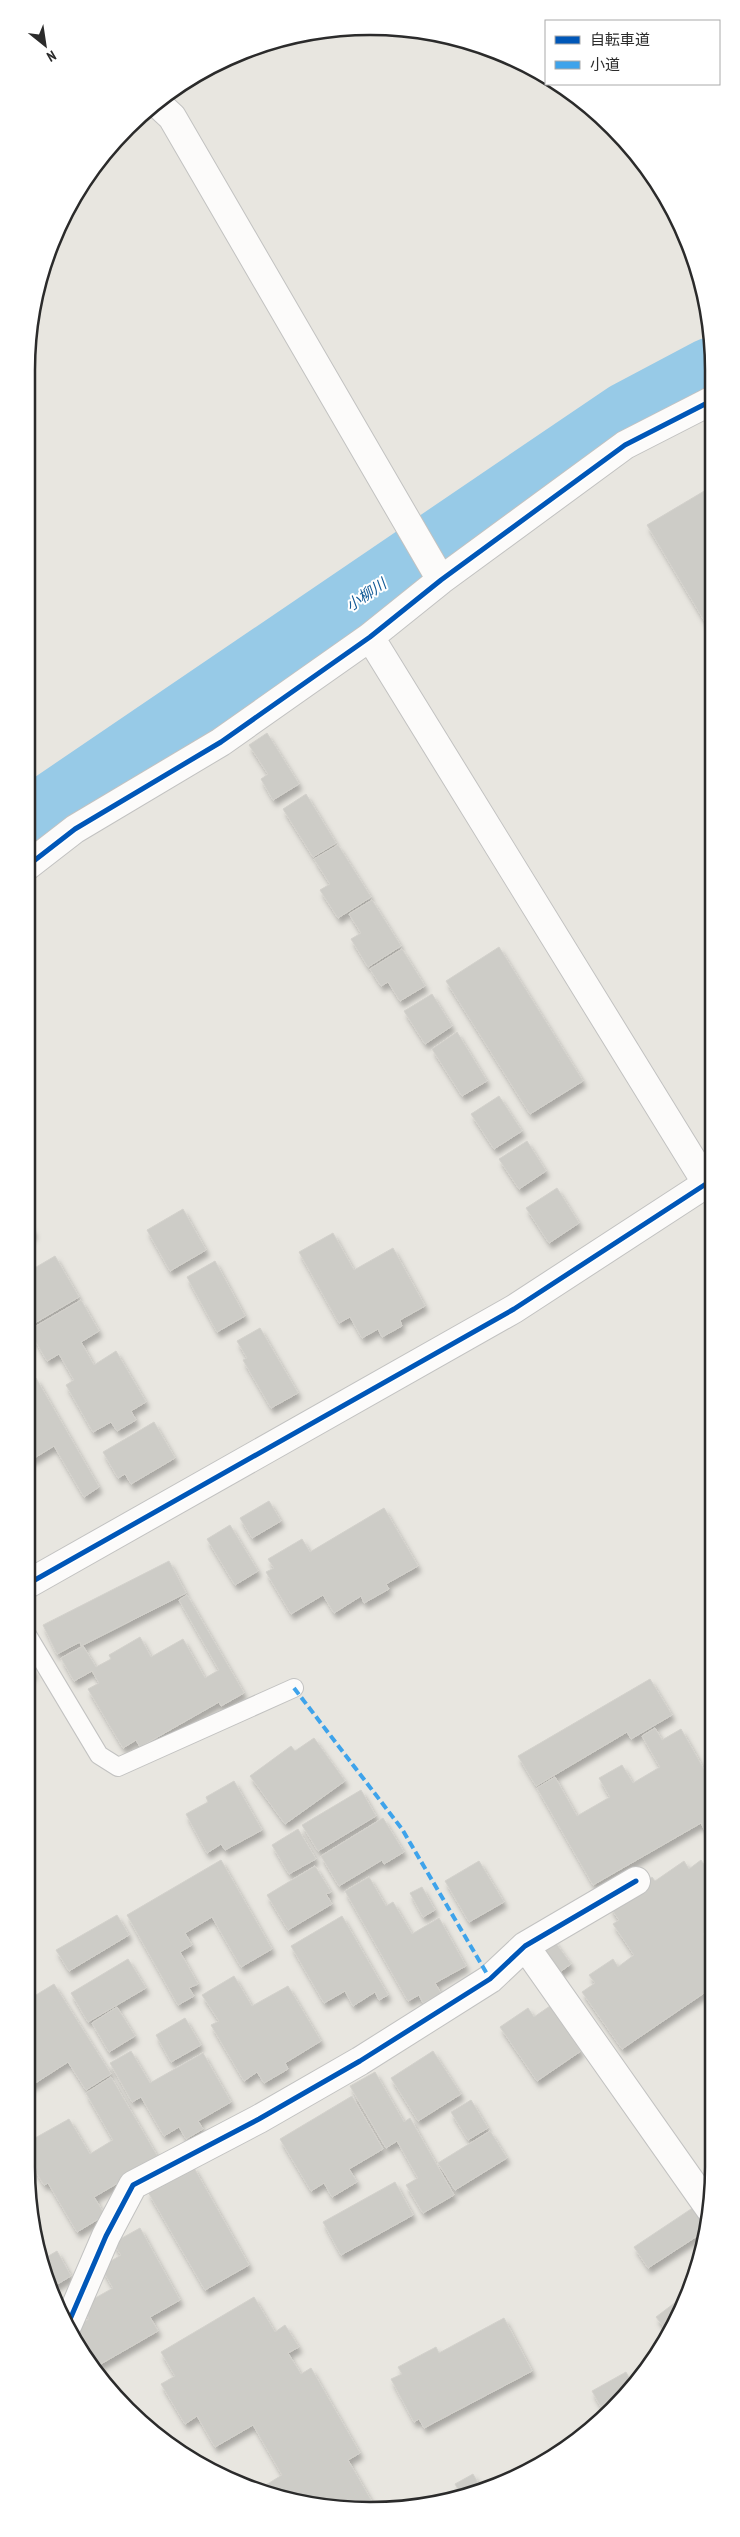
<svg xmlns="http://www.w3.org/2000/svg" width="740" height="2537" font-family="'PT Sans Narrow','Noto Sans JP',sans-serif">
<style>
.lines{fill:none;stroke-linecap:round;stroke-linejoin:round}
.river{stroke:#97cae7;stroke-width:71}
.building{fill:#cdccc7;stroke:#d3d1cc;filter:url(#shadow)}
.service-casing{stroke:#c2c2c1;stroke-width:20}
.minor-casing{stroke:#c2c2c1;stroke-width:30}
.service{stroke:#fcfbfa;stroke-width:18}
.minor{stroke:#fcfbfa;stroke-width:28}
.quiet{stroke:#3ea3eb;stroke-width:4;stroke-dasharray:8 4;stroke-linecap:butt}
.cycleway-casing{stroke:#fff;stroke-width:8}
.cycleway{stroke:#0057b8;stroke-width:5}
.labels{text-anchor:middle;stroke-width:4;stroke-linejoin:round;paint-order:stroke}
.water-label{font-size:15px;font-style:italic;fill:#135b97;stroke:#fff}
.rim{fill:none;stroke:#2b2b2b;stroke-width:2.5}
</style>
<defs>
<filter id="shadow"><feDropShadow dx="3" dy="5.5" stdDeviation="2.5" flood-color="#0004"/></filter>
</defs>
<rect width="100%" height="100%" fill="#e8e6e0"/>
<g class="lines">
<path class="river" d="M26,826L628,417L711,373"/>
</g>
<path class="building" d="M711,487V632L647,525Z
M267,733L299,784L273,800L261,779L268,774L249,745Z
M306,794L336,843L313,857L283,809Z
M338,845L371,897L338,918L320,890L330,884L314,859Z
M372,900L401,946L368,967L351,939L361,933L349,914Z
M499,947L583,1081L530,1114L446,981Z
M402,949L425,986L400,1001L388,982L381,986L370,969Z
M432,994L452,1026L425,1044L404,1011Z
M457,1032L487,1081L462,1096L432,1049Z
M499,1096L522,1131L494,1149L471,1114Z
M527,1141L546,1171L519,1189L499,1159Z
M557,1188L579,1223L549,1243L526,1208Z
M183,1209L206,1250L170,1271L147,1230Z
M26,1219L34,1233L26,1238Z
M333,1233L354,1270L393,1248L425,1306L400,1320L402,1326L382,1337L378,1329L362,1338L350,1317L339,1323L299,1252Z
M55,1256L79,1297L28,1327L26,1273Z
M215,1261L245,1316L217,1332L187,1277Z
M81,1300L99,1331L81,1342L94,1365L116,1351L146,1402L131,1411L136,1420L117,1431L111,1422L93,1432L66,1385L74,1380L59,1354L47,1361L29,1330Z
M260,1328L298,1393L271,1408L243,1360L247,1358L237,1341Z
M36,1378L99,1487L84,1497L54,1446L26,1463V1384Z
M154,1422L175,1458L131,1484L125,1474L118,1478L103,1452Z
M269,1501L281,1521L252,1538L240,1518Z
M384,1508L418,1566L386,1584L389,1589L364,1603L361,1596L334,1613L323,1595L291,1614L266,1572L274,1568L268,1559L302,1539L310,1552Z
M230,1525L258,1571L235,1585L207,1539Z
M169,1561L186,1593L81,1646L80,1642L57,1654L43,1625Z
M187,1595L244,1693L221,1706L219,1702L140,1747L136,1740L123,1748L88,1689L99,1683L92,1671L74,1681L61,1658L83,1646L96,1667L111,1659L109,1655L140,1637L151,1657L183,1639L205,1678L219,1670L179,1600Z
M26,1660L34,1673L26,1677Z
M650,1679L672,1715L631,1739L627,1732L536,1786L518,1756Z
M655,1728L662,1740L681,1729L713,1785V1831L707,1835L701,1823L593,1885L537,1788L555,1777L577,1816L610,1797L599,1778L622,1765L633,1783L660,1767L642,1736Z
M314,1738L345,1781L285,1824L250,1776L291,1746L295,1751Z
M234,1781L262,1830L225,1850L221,1844L207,1853L186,1814L208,1802L206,1797Z
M361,1790L376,1816L318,1851L302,1825Z
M383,1818L404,1852L384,1864L382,1860L339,1886L321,1856Z
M298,1829L316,1859L289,1874L272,1845Z
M221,1860L272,1949L241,1967L212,1917L185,1933L192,1945L180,1952L198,1984L189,1988L194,1996L178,2005L127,1915Z
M701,1860L713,1878V1911L711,1912L713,1916V1927L703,1934L713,1949V1987L622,2049L582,1992L595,1983L589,1975L613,1959L618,1967L634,1955L613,1924L619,1920L610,1907L652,1877L655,1881L684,1861L689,1869Z
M479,1861L504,1902L469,1922L445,1881Z
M315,1866L331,1892L326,1894L332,1904L288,1930L267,1895Z
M369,1877L386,1906L393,1902L412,1934L439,1918L466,1966L435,1983L441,1993L423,2003L419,1995L408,2001L345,1891Z
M422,1887L435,1910L423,1917L410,1893Z
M117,1915L129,1935L69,1971L56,1950Z
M342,1916L388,1995L379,2000L375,1992L353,2006L345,1991L324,2003L291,1946Z
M550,1935L571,1964L557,1974L536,1945Z
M128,1959L146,1988L88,2022L71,1993Z
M234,1976L252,2006L288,1986L321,2041L285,2063L288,2069L264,2083L257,2072L244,2081L211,2025L219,2021L202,1995Z
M54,1984L111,2074L86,2090L68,2062L26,2089V2001Z
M550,2006L581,2051L537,2081L500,2027L528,2008L534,2017Z
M117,2007L135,2036L109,2052L92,2023Z
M185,2018L201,2045L171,2062L156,2035Z
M131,2051L150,2083L203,2053L231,2102L198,2121L203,2129L186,2139L179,2127L164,2136L141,2097L132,2102L110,2063Z
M433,2051L461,2094L418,2121L391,2078Z
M375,2072L404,2122L410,2118L454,2195L423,2213L406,2185L418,2178L397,2141L386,2148L350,2086Z
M111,2077L159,2159L94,2197L105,2215L77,2232L48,2183L44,2185L26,2156V2143L69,2119L90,2154L113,2140L86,2093Z
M352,2096L383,2149L349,2169L357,2182L332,2197L324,2183L311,2191L280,2139Z
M471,2100L488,2128L468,2140L451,2112Z
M490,2131L507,2158L455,2190L438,2163Z
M193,2166L249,2265L205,2290L148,2192Z
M395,2182L413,2215L341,2255L323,2222Z
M697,2205L708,2223V2229L648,2268L634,2247Z
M140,2228L180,2300L150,2317L158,2331L99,2365L77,2326L89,2319L81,2306L113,2288L101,2267L121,2255L113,2243Z
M35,2242L45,2258L57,2251L71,2276L49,2289Z
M689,2292L688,2298L669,2334L656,2317Z
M254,2297L275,2332L285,2325L299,2347L288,2353L301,2374L311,2368L360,2453L348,2460L375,2507L347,2510L281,2499L264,2493L261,2488L282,2475L253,2425L215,2447L197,2416L185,2424L161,2384L175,2376L161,2352Z
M504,2318L532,2371L424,2428L419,2419L414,2422L391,2379L402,2374L398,2367L436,2347L439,2353Z
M626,2372L632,2383L613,2404L612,2401L601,2407L592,2391Z
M587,2432L579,2440L533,2468L531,2464Z
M523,2471L525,2473L522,2475L504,2482Z
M473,2474L482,2490L463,2498L455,2484Z"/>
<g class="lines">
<defs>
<path id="service" d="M26,1633L99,1755L118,1767L294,1688"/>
<path id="minor" d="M157,103L172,117L441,580
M370,637L707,1184
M26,867L75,829L221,742L370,637L441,580L625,445L711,401
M26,1585L514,1309L712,1180
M525,1946L710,2209
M68,2324L106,2236L133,2185L259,2119L360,2061L490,1979L525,1946L636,1881"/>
</defs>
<use href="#service" class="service-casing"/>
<use href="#minor" class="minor-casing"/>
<use href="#service" class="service"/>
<use href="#minor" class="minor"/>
<path class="quiet" d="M294,1688L402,1829L490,1979"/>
<defs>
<path id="cycleway" d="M26,867L75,829L221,742L370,637L441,580L625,445L711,401
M26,1585L514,1309L712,1180
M68,2324L106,2236L133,2185L259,2119L360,2061L490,1979L525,1946L636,1881"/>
</defs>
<use href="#cycleway" class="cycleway-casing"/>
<use href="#cycleway" class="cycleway"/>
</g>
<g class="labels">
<g class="water-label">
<text transform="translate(366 595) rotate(-34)" y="5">小柳川</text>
</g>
</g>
<path d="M0 0H740V2537H0ZM370 35H370A335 335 0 0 1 705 370V2167A335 335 0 0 1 370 2502H370A335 335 0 0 1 35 2167V370A335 335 0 0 1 370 35Z" fill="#fff" fill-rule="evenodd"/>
<path class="rim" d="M370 35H370A335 335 0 0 1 705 370V2167A335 335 0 0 1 370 2502H370A335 335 0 0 1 35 2167V370A335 335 0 0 1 370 35Z"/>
<rect x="545" y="20" width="175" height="65" fill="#ffffff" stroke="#aaaaaa"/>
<rect x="555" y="36" width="25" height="8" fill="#0057b8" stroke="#aaaaaa"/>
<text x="590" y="45" font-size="15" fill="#2b2b2b">自転車道</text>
<rect x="555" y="61" width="25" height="8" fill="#3ea3eb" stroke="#aaaaaa"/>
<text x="590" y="70" font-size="15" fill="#2b2b2b">小道</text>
<g transform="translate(45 45) rotate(150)" stroke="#ffffff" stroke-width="4" paint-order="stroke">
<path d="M0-4L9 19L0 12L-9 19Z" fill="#2b2b2b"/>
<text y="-8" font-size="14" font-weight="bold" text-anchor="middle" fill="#2b2b2b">N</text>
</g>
</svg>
